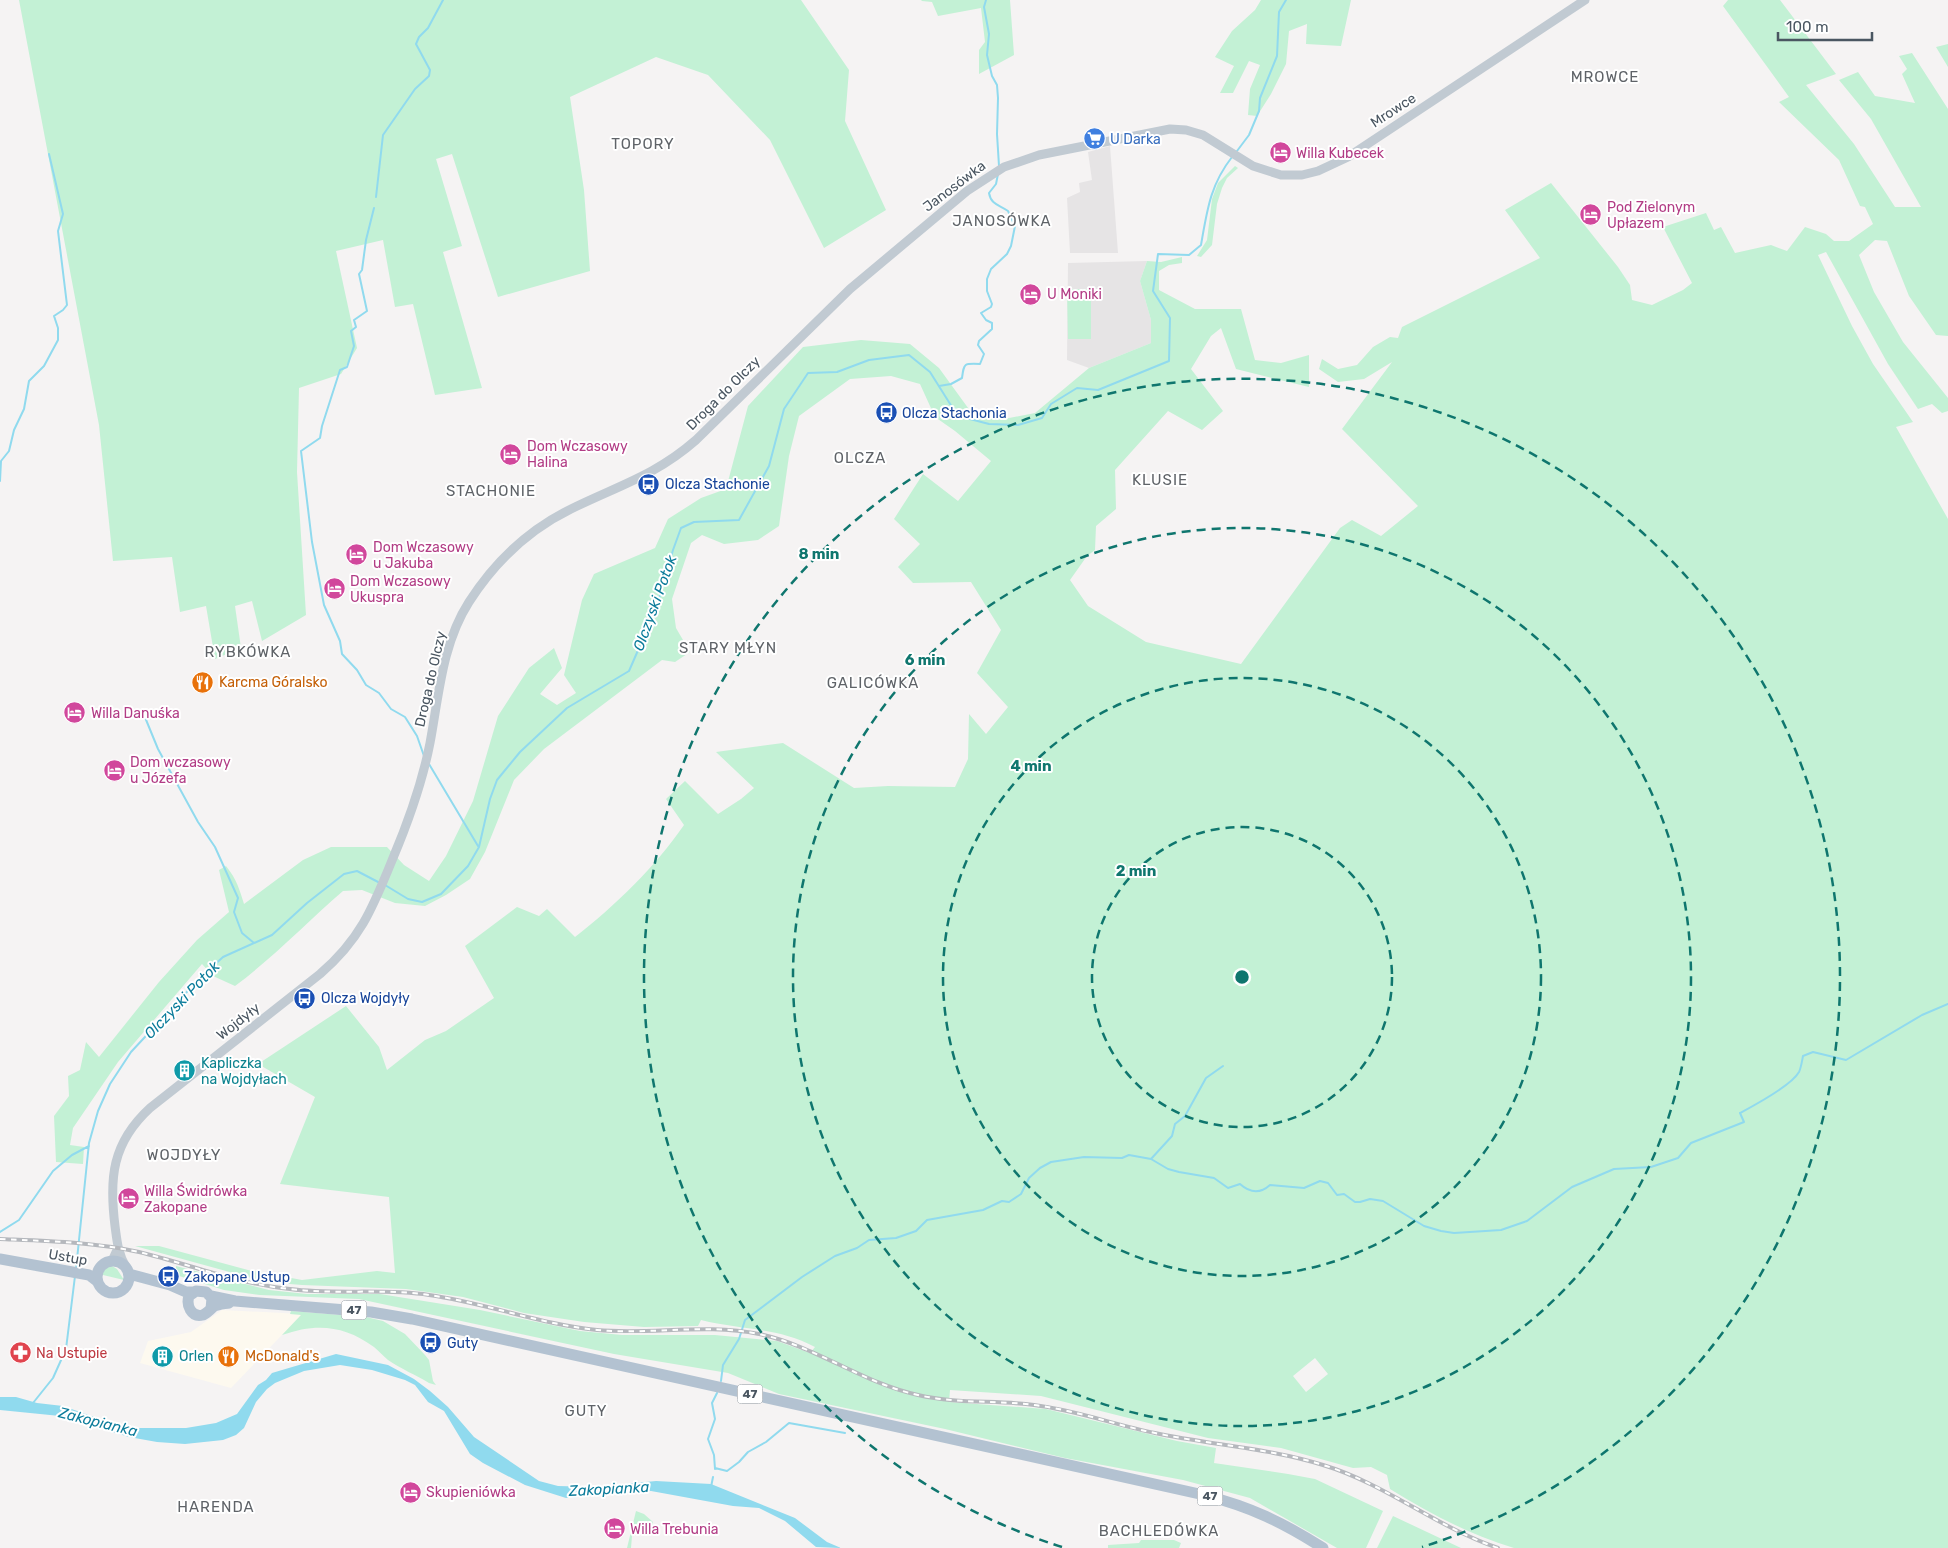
<svg xmlns="http://www.w3.org/2000/svg" width="1948" height="1548" font-family="Rubik,sans-serif">
<style>
.commercial{fill:#fdf9ef}
.education{fill:#e6e4e5}
.green{fill:#c3f1d5;fill-rule:evenodd}
.water{fill:#90daee}
.lines{fill:none;stroke-linecap:round;stroke-linejoin:round}
.stream{stroke:#90daee;stroke-width:2}
.tertiary{stroke:#c1cad2;stroke-width:9}
.primary{stroke:#b3c2d1;stroke-width:11}
.rail-casing{stroke:#b5b8bd;stroke-width:4}
.rail{stroke:#fff;stroke-width:2;stroke-dasharray:5.5;stroke-linecap:butt}
.ring{fill:none;stroke:#0f766e;stroke-width:2.5;stroke-dasharray:9 6}
.labels{text-anchor:middle;stroke-width:4;stroke-linejoin:round;paint-order:stroke}
.shield{fill:#fff;stroke:#808990;stroke-width:1}
.shield-label{font-size:12px;font-weight:bold;fill:#4a5661}
.street-label{font-size:14px;fill:#4a5661;stroke:#fff}
.shop-label{font-size:14px;fill:#366cbe;stroke:#fff;text-anchor:start}
.hotel-label{font-size:14px;fill:#b23c85;stroke:#fff;text-anchor:start}
.transit-label{font-size:14px;fill:#164399;stroke:#fff;text-anchor:start}
.food-label{font-size:14px;fill:#c56008;stroke:#fff;text-anchor:start}
.culture-label{font-size:14px;fill:#0d838f;stroke:#fff;text-anchor:start}
.health-label{font-size:14px;fill:#be3a42;stroke:#fff;text-anchor:start}
.neighbourhood-label{font-size:15px;letter-spacing:1px;fill:#5f6368;stroke:#fff}
.water-label{font-size:15px;font-style:italic;fill:#0c7c9b;stroke:#fff}
.centre{fill:#0f766e;stroke:#fff;stroke-width:2.5}
.ring-label{font-size:15px;text-anchor:middle;font-weight:bold;fill:#0f766e;stroke:#fff;stroke-width:4;stroke-linejoin:round;paint-order:stroke}
</style>
<rect width="100%" height="100%" fill="#f5f3f3"/>
<path class="commercial" d="M222,1310L302,1314L231,1388L140,1363L148,1341L191,1332Z"/>
<path class="education" d="M1110,146L1118,253H1070L1067,198L1080,192L1079,183L1092,180L1088,152Z
M1147,261L1140,281L1151,320V343L1089,368L1067,360L1068,263Z"/>
<path class="green" d="M19,0H801L849,70L845,121L886,210L824,248L770,140L708,75L656,57L570,97L584,190L590,271L498,297L452,154L436,159L462,246L443,252L482,388L435,395L413,304L395,307L383,240L336,251L357,348L341,374L299,388L297,472L306,615L262,641L252,601L235,606L241,648L215,659L206,606L180,612L172,557L113,561L99,425Z
M921,0H1010L1014,55L979,74V50L985,42L981,8L938,16L932,2L922,1Z
M1261,0H1351L1341,46L1306,44L1307,24L1289,31L1286,64L1271,94L1257,116L1248,115L1250,89L1260,65L1249,61L1233,93H1220L1234,66L1215,57L1232,31L1255,10Z
M1728,0H1780L1836,74L1806,85L1854,144L1895,207H1921L1871,119L1839,80L1858,72L1875,96L1915,103L1902,74L1907,69L1899,56L1912,53L1948,109V336L1936,335L1909,296L1887,241L1875,240L1859,255L1874,292L1903,342L1948,398V411L1942,413L1932,404L1918,409L1888,364L1826,252L1818,255L1852,326L1873,364L1913,422L1896,427L1948,519V1548H1514C1468,1534 1431,1514 1390,1489L1387,1475L1371,1467L1353,1468L1281,1448L1208,1438L1041,1396L950,1390L949,1402L1046,1409L1177,1441L1216,1448L1214,1463L1288,1474L1315,1479L1383,1511L1366,1548H1337L1250,1498L1183,1480L1065,1458L945,1429L779,1394L728,1373L614,1354L359,1299L260,1295L224,1290L176,1275V1266L269,1290L307,1294H380L480,1310L580,1331L622,1335H715L777,1341L810,1353L815,1347C777,1327 741,1330 701,1320L698,1326L644,1327L584,1322L524,1313L463,1297L406,1289L302,1285L266,1282L135,1246H159L248,1270L302,1280L377,1271L395,1273L389,1197L280,1184L315,1097L258,1064L346,1006L379,1047L387,1070L425,1040L446,1031L494,998L465,946L517,907L539,916L547,909L575,937C616,905 655,867 684,825L666,799L685,781L718,814L741,799L754,788L716,752L783,743L854,788L888,786L955,787L968,759L969,714L986,734L1008,707L977,673L1001,630L971,582L913,583L898,567L920,544L894,519L923,474L958,501L991,461L955,431L935,417L920,384L891,376L850,379L799,416L789,456L779,526L758,540L724,544L702,535L691,543L672,599L676,628L690,652L675,662L662,660L544,749L514,780L485,852L470,879L446,895L425,906L395,903L362,890L343,891C307,922 274,957 235,986L213,976L202,964L118,1062L73,1128L70,1145L84,1147L83,1164L56,1162L54,1116L69,1096L68,1076L80,1070L86,1042L99,1057L159,982L197,940L229,912L219,870L226,866C237,880 239,888 244,904L303,860L331,847H387L404,865L429,881L446,856L473,801L498,716L529,668L554,648L562,668L540,694L557,705L576,693L564,675L582,600L594,574L655,548L668,519L701,498L726,489L748,406L803,347L861,340L910,344L939,368L971,412L1004,419L1035,413L1089,368L1151,343V320L1140,281L1147,261L1161,262L1182,257V263L1169,265L1159,271V290L1195,309H1241L1255,360L1281,363L1309,355V387L1236,369L1221,328L1211,336L1191,369L1223,411L1202,430L1168,411L1115,470L1116,509L1096,526L1095,550L1087,556L1070,580L1088,606L1146,642L1241,664L1340,528L1352,520L1381,536L1418,506L1342,429L1392,362L1364,379L1338,382L1319,369L1322,359L1338,369L1357,365L1373,347L1390,337L1398,338L1402,327L1540,258L1505,210L1551,183L1618,267L1630,285L1632,300L1652,305L1683,290L1692,283L1663,227L1706,213L1714,230L1721,227L1735,253L1771,245L1787,251L1805,227L1826,234L1834,241H1849L1873,224L1865,207L1860,206L1839,160L1779,102L1789,97L1723,6ZM1315,1358L1328,1374L1306,1392L1293,1376Z
M1948,44V67L1936,47Z
M1235,166L1238,168L1227,178L1222,188L1217,204L1212,245L1201,257L1197,256L1207,240L1212,199L1218,183Z
M1067,289H1091V339H1068Z
M112,1266L117,1269L124,1280L103,1275L101,1273L106,1267Z
M291,1311L366,1317L383,1321L405,1334L425,1355L429,1360L433,1381L436,1385L429,1383C416,1375 401,1369 388,1360C383,1356 379,1351 374,1347C344,1325 316,1323 282,1335L301,1315L290,1314Z
M636,1511L644,1514L653,1522L650,1533L636,1529L634,1536H632L631,1548H627Z
M1393,1516L1461,1548H1377Z
M1141,1540H1174L1181,1543L1179,1548H1108V1545L1139,1543Z"/>
<path class="water" d="M336,1354L388,1365L414,1379L430,1391L448,1407L474,1437L539,1481L558,1486L595,1487L656,1481L711,1484L795,1518L827,1542L841,1548L816,1547L785,1521L759,1508L733,1506L651,1491L566,1498L525,1485L483,1463L470,1454L444,1411L428,1402L415,1385L405,1380L372,1370L340,1365L304,1371L275,1383L267,1389L256,1402L244,1428L236,1435L223,1440L185,1444L157,1442L129,1437L60,1416L0,1410V1397H16L37,1403L63,1406L111,1423L137,1428H186L216,1423L237,1414L258,1385L266,1380L272,1373Z"/>
<g class="lines">
<path class="stream" d="M986,0L984,7L989,34L987,55L992,76L997,85L998,98L997,134L999,166
M1237,151L1249,135L1259,111L1260,98L1277,56L1279,12L1286,0
M376,197L383,135L415,89L429,76L430,70L416,44L419,37L428,28L443,0
M374,208L366,240L362,270L359,274L367,311L354,320L356,327L351,331L354,346L347,367L340,370L322,426L320,438L301,451L312,542L324,605L340,641L342,654L357,670L366,685L379,693L391,709L405,717L417,736L424,756
M939,386L951,384L962,378C964,363 964,363 980,364L984,354L978,345L979,341L992,329V323L986,320L981,313L991,307L992,304L987,291V279L991,269L1007,254L1011,246L1015,226L1008,211C1000,205 991,205 989,193L996,184L998,174
M0,481L1,461L9,451L14,430L24,409L29,381L44,366L58,340V328L54,316L63,310L67,305L58,231L63,214L49,154
M142,710L158,749L198,822L215,847L238,898L234,912L242,933L254,943
M429,764L478,846
M385,885L408,899L422,902L441,894L468,866L479,847L490,799L497,780L520,752L567,708L629,671L656,609L673,550L681,528L694,522L739,520L769,466L784,409L808,373L837,372L869,360L909,355L930,372L952,407L966,418L989,424L1018,425L1042,418L1051,404L1077,388L1098,390L1169,361L1170,318L1153,291L1158,254L1189,255L1201,245C1207,211 1210,185 1232,157
M1151,1159L1172,1136L1175,1124L1185,1116L1206,1078L1223,1066
M0,1232L19,1220L53,1171L72,1155L89,1146
M76,1269L89,1143L98,1111L110,1084L131,1052L197,981L223,957L272,935L307,903L344,874L357,871L380,883
M721,1381L723,1365L739,1339L745,1320L802,1277L835,1256L857,1248L869,1240L896,1238L916,1231L927,1220L983,1210L1002,1201L1009,1202L1021,1194L1029,1178L1040,1168L1051,1162L1084,1157L1122,1158L1129,1155L1151,1159L1168,1169L1179,1172L1214,1178L1228,1188L1240,1184C1250,1193 1260,1194 1270,1185L1304,1188L1320,1181L1328,1183L1337,1195L1344,1194L1355,1202H1360L1370,1199L1383,1201L1424,1226L1441,1231L1454,1233L1501,1230L1527,1221L1572,1187L1614,1169L1651,1167L1678,1158L1691,1143L1744,1122L1740,1113C1755,1105 1791,1086 1799,1072C1801,1068 1802,1061 1803,1056L1813,1052L1846,1060L1922,1015L1948,1004
M33,1403L53,1378L66,1349L75,1276
M715,1468L727,1471L739,1462L748,1452L766,1442L789,1423L845,1433
M715,1469L714,1455L708,1439L715,1419L712,1403L717,1393
M711,1487L713,1477"/>
<path class="tertiary" d="M112,1261L118,1248
M126,1267C118,1254 117,1241 115,1226C109,1178 112,1143 150,1108L320,974C361,939 373,907 393,858C409,820 422,784 430,743C439,695 442,644 469,602C494,563 528,530 571,509C617,486 655,476 696,440L850,289L967,191L1004,167L1039,155L1170,129L1186,130L1203,135L1253,166L1281,175H1302L1318,171L1348,157L1585,0"/>
<path class="primary" d="M0,1259L89,1275L98,1282
M97 1277a16 16 0 1 1 32 0a16 16 0 1 1-32 0Z
M129,1274L170,1285L186,1292H193
M211,1296L235,1301L371,1312L412,1319L1204,1495C1251,1507 1282,1522 1323,1548
M211,1309L212,1298L206,1292L196,1291L189,1296C186,1305 191,1318 203,1315C207,1313 210,1310 213,1307C218,1304 224,1304 229,1303"/>
<defs>
<path id="rail" d="M0,1239C47,1241 93,1242 139,1252C189,1264 238,1284 290,1289C336,1295 383,1288 429,1295C486,1303 539,1324 597,1330C651,1335 706,1323 759,1334C816,1346 862,1383 918,1395C957,1404 996,1400 1034,1405C1076,1410 1115,1425 1155,1433C1211,1445 1269,1448 1323,1465C1386,1484 1436,1527 1498,1548"/>
</defs>
<use href="#rail" class="rail-casing"/>
<use href="#rail" class="rail"/>
</g>
<g class="ring">
<circle cx="1242" cy="977" r="150"/>
<circle cx="1242" cy="977" r="299"/>
<circle cx="1242" cy="977" r="449"/>
<path d="M1062 1547A598 598 0 1 1 1422 1547"/>
</g>
<defs>
<symbol id="supermarket-disc" viewBox="-11 -11 22 22"><circle r="9.5" fill="#3f7fe0" stroke="#fff"/><path d="M-6-5.5h2.5l.6 2H6L4.5 2H-2.5L-4.4-4H-6ZM-1.5 3.2a1.3 1.3 0 1 0 .1 0ZM3 3.2a1.3 1.3 0 1 0 .1 0Z" fill="#fff"/></symbol>
<symbol id="hotel-disc" viewBox="-11 -11 22 22"><circle r="9.5" fill="#d1479c" stroke="#fff"/><path d="M-6-4.5h1.5V1H6V5H4.5V3h-9V5H-6ZM-4 0a1.8 1.8 0 1 1 3.6 0ZM.5 0V-2.5h3Q6-2.5 6 0Z" fill="#fff"/></symbol>
<symbol id="bus-disc" viewBox="-11 -11 22 22"><circle r="9.5" fill="#1a4fb4" stroke="#fff"/><path d="M-5-6H5V4H4V6H2V4H-2V6H-4V4H-5ZM-3.5-4V0h7V-4ZM-3.5 1.2v1.5H-2V1.2ZM2 1.2v1.5H3.5V1.2Z" fill="#fff"/></symbol>
<symbol id="restaurant-disc" viewBox="-11 -11 22 22"><circle r="9.5" fill="#e8710a" stroke="#fff"/><path d="M-5-6h1v4h1v-4h1v4h1v-4h1v5L-1.5 .5V6h-2V.5L-5-1ZM5-6V6H3V1.5H1.5Q1.5-4 5-6Z" fill="#fff"/></symbol>
<symbol id="building-disc" viewBox="-11 -11 22 22"><circle r="9.5" fill="#0f9aa8" stroke="#fff"/><path d="M-4-6H4V6H1V3H-1V6H-4ZM-2.5-4.3h1.7v1.8h-1.7ZM.8-4.3h1.7v1.8H.8ZM-2.5-1h1.7V.8h-1.7ZM.8-1h1.7V.8H.8Z" fill="#fff"/></symbol>
<symbol id="pharmacy-disc" viewBox="-11 -11 22 22"><circle r="9.5" fill="#e0444e" stroke="#fff"/><path d="M-2-6h4v4h4v4h-4v4h-4v-4h-4v-4h4Z" fill="#fff"/></symbol>
</defs>
<g fill-rule="evenodd">
<use href="#supermarket-disc" x="1082" y="126" width="25" height="25"/>
<use href="#hotel-disc" x="1268" y="140" width="25" height="25"/>
<use href="#hotel-disc" x="1578" y="202" width="25" height="25"/>
<use href="#hotel-disc" x="1018" y="282" width="25" height="25"/>
<use href="#bus-disc" x="874" y="400" width="25" height="25"/>
<use href="#hotel-disc" x="498" y="442" width="25" height="25"/>
<use href="#bus-disc" x="636" y="472" width="25" height="25"/>
<use href="#hotel-disc" x="344" y="542" width="25" height="25"/>
<use href="#hotel-disc" x="322" y="576" width="25" height="25"/>
<use href="#restaurant-disc" x="190" y="670" width="25" height="25"/>
<use href="#hotel-disc" x="62" y="700" width="25" height="25"/>
<use href="#hotel-disc" x="102" y="758" width="25" height="25"/>
<use href="#bus-disc" x="292" y="986" width="25" height="25"/>
<use href="#building-disc" x="172" y="1058" width="25" height="25"/>
<use href="#hotel-disc" x="116" y="1186" width="25" height="25"/>
<use href="#bus-disc" x="156" y="1264" width="25" height="25"/>
<use href="#bus-disc" x="418" y="1330" width="25" height="25"/>
<use href="#pharmacy-disc" x="8" y="1340" width="25" height="25"/>
<use href="#building-disc" x="150" y="1344" width="25" height="25"/>
<use href="#restaurant-disc" x="216" y="1344" width="25" height="25"/>
<use href="#hotel-disc" x="398" y="1480" width="25" height="25"/>
<use href="#hotel-disc" x="602" y="1516" width="25" height="25"/>
</g>
<g class="labels">
<g class="shield">
<rect x="341.5" y="1300.5" width="25" height="19" rx="4"/>
<rect x="737.5" y="1384.5" width="25" height="19" rx="4"/>
<rect x="1197.5" y="1486.5" width="25" height="19" rx="4"/>
</g>
<g class="shield-label">
<text x="354" y="1314">47</text>
<text x="750" y="1398">47</text>
<text x="1210" y="1500">47</text>
</g>
<g class="street-label">
<text transform="translate(1393 110) rotate(-33)" y="5">Mrowce</text>
<text transform="translate(954 186) rotate(-37)" y="5">Janosówka</text>
<text transform="translate(723 393) rotate(-45)" y="5">Droga do Olczy</text>
<text transform="translate(430 679) rotate(-77)" y="5">Droga do Olczy</text>
<text transform="translate(238 1021) rotate(-38)" y="5">Wojdyły</text>
<text transform="translate(68 1257) rotate(10)" y="5">Ustup</text>
</g>
<g class="shop-label">
<text x="1110" y="144">U Darka</text>
</g>
<g class="hotel-label">
<text x="1296" y="158">Willa Kubecek</text>
<text x="1607" y="212">Pod Zielonym<tspan x="1607" dy="16">Upłazem</tspan></text>
<text x="1047" y="299">U Moniki</text>
<text x="527" y="451">Dom Wczasowy<tspan x="527" dy="16">Halina</tspan></text>
<text x="373" y="552">Dom Wczasowy<tspan x="373" dy="16">u Jakuba</tspan></text>
<text x="350" y="586">Dom Wczasowy<tspan x="350" dy="16">Ukuspra</tspan></text>
<text x="91" y="718">Willa Danuśka</text>
<text x="130" y="767">Dom wczasowy<tspan x="130" dy="16">u Józefa</tspan></text>
<text x="144" y="1196">Willa Świdrówka<tspan x="144" dy="16">Zakopane</tspan></text>
<text x="426" y="1497">Skupieniówka</text>
<text x="630" y="1534">Willa Trebunia</text>
</g>
<g class="transit-label">
<text x="902" y="418">Olcza Stachonia</text>
<text x="665" y="489">Olcza Stachonie</text>
<text x="321" y="1003">Olcza Wojdyły</text>
<text x="184" y="1282">Zakopane Ustup</text>
<text x="447" y="1348">Guty</text>
</g>
<g class="food-label">
<text x="219" y="687">Karcma Góralsko</text>
<text x="245" y="1361">McDonald's</text>
</g>
<g class="culture-label">
<text x="201" y="1068">Kapliczka<tspan x="201" dy="16">na Wojdyłach</tspan></text>
<text x="179" y="1361">Orlen</text>
</g>
<g class="health-label">
<text x="36" y="1358">Na Ustupie</text>
</g>
<g class="neighbourhood-label">
<text x="1605" y="82">MROWCE</text>
<text x="643" y="149">TOPORY</text>
<text x="1002" y="226">JANOSÓWKA</text>
<text x="860" y="463">OLCZA</text>
<text x="1160" y="485">KLUSIE</text>
<text x="491" y="496">STACHONIE</text>
<text x="728" y="653">STARY MŁYN</text>
<text x="248" y="657">RYBKÓWKA</text>
<text x="873" y="688">GALICÓWKA</text>
<text x="184" y="1160">WOJDYŁY</text>
<text x="586" y="1416">GUTY</text>
<text x="216" y="1512">HARENDA</text>
<text x="1159" y="1536">BACHLEDÓWKA</text>
</g>
<g class="water-label">
<text transform="translate(655 603) rotate(-70)" y="5">Olczyski Potok</text>
<text transform="translate(182 1000) rotate(-46)" y="5">Olczyski Potok</text>
<text transform="translate(98 1422) rotate(14)" y="5">Zakopianka</text>
<text transform="translate(609 1489) rotate(-3)" y="5">Zakopianka</text>
</g>
</g>
<circle cx="1242" cy="977" r="8" class="centre"/>
<g class="ring-label">
<text x="819" y="559">8 min</text>
<text x="925" y="665">6 min</text>
<text x="1031" y="771">4 min</text>
<text x="1136" y="876">2 min</text>
</g>
<path d="M1778 32v8h94v-8" fill="none" stroke="#4a5661" stroke-width="2.5"/>
<text x="1786" y="32" font-size="15" fill="#4a5661" stroke="#ffffff" stroke-width="4" paint-order="stroke">100 m</text>
</svg>
